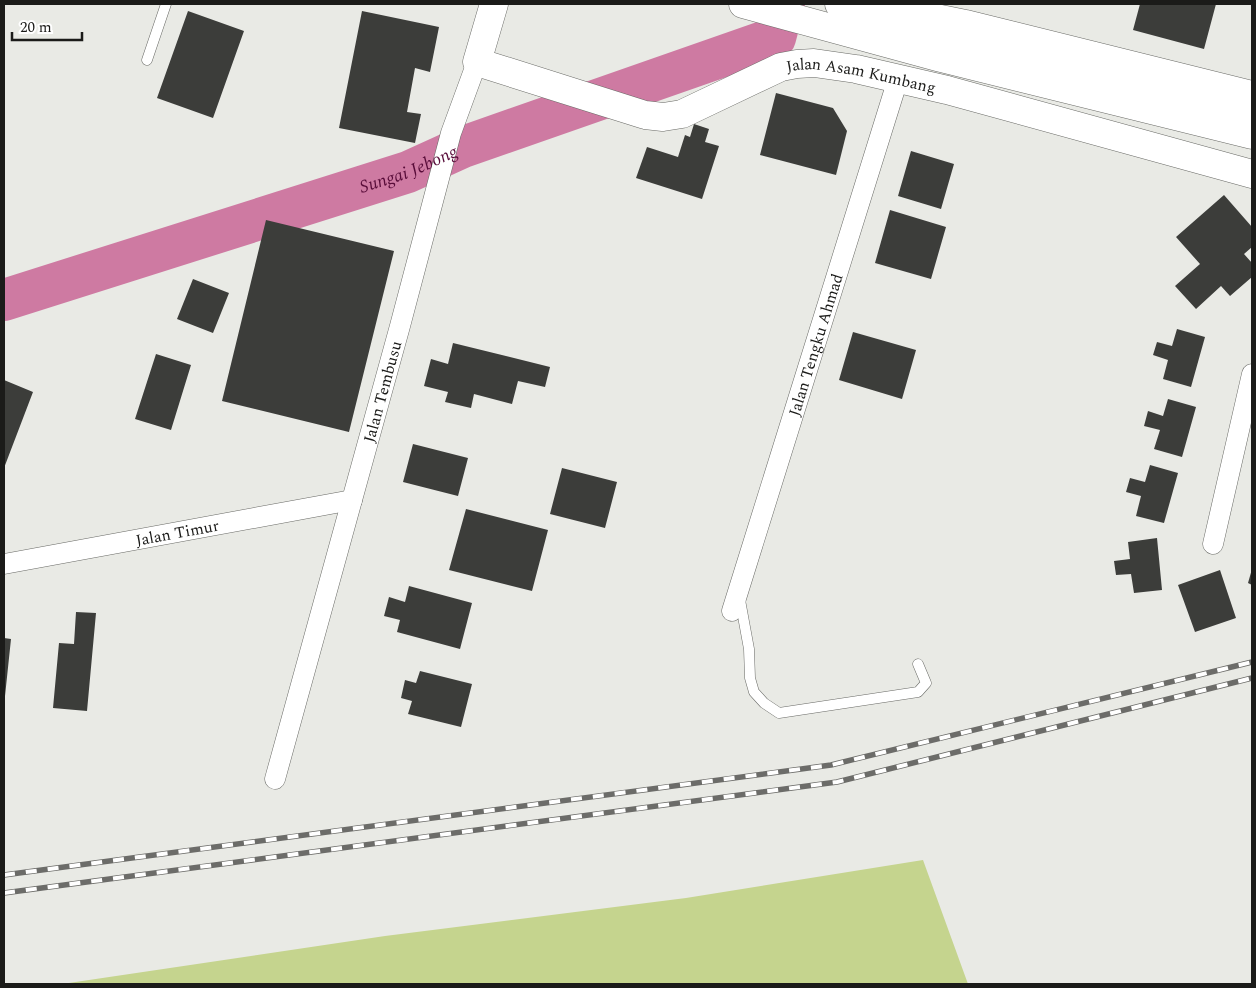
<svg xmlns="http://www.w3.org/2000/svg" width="1256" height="988" font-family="Spectral,serif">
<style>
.green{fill:#c5d48e}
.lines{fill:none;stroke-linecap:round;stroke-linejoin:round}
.river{stroke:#ce7aa2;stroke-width:42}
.building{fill:#3c3d3a}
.lane-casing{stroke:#696a66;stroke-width:11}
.street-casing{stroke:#696a66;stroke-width:21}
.secondary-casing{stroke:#696a66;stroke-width:29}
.lane{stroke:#fff;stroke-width:10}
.street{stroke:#fff;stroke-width:20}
.secondary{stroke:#fff;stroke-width:28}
.rail-casing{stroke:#6c6c69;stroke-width:5.5}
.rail{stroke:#fff;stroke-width:4;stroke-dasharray:11;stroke-linecap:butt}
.labels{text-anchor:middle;stroke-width:5;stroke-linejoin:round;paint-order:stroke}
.street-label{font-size:16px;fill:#1b1b19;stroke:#fff}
.water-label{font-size:18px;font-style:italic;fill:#580c39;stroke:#fff}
</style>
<rect width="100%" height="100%" fill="#e9eae5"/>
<path class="green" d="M923,860L968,984H62L385,936L686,898Z"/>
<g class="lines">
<path class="river" id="s1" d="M4,300L408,172L463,147L775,38L784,4"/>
</g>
<path class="building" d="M1140,4H1216L1204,49L1133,30Z
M188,11L244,31L213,118L157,98Z
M362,11L439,27L430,72L415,68L407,112L421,114L415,143L339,128Z
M776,93L833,108L847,131L836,175L760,155Z
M694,124L709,129L705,142L719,146L702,199L636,178L647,147L678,157L685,135L690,137Z
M911,151L954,164L941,209L898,196Z
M1224,195L1252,227V247L1244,254L1252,263V277L1230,296L1221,286L1196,309L1175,286L1200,264L1176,237Z
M890,210L946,227L931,279L875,263Z
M266,220L394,251L349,432L222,401Z
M193,279L229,293L213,333L177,319Z
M1177,329L1205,337L1191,387L1163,379L1168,360L1153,355L1157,342L1172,346Z
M853,332L916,350L902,399L839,380Z
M453,343L550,367L545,387L518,381L512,404L474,394L471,408L445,402L448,392L424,386L431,359L448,364Z
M156,354L191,365L171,430L135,419Z
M4,380L33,392L4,468Z
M1168,399L1196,407L1182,457L1154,449L1160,430L1144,426L1148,411L1163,416Z
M413,444L468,458L458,496L403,482Z
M1150,465L1178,473L1164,523L1136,516L1141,496L1126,492L1130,478L1145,482Z
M562,468L617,482L605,528L550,514Z
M466,509L548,530L532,591L449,570Z
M1157,538L1162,590L1134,593L1131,574L1116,575L1114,561L1130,559L1128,542Z
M1252,569V585L1248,583Z
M1220,570L1236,618L1195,632L1178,585Z
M409,586L472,603L460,649L397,632L400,620L384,616L389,597L405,602Z
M76,612L96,613L87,711L53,708L59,643L74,644Z
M4,638L11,639L5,696H4Z
M420,671L472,684L461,727L408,714L412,701L401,698L405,680L416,683Z"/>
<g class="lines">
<defs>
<path id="lane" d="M147,60L166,4
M740,600L749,649L750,678L754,692L764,703L779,713L918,692L926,683L918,664"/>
<g id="street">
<path d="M887,4L966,20L1252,91"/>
<path d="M1213,544L1252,374"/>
<path id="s2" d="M4,564L352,500"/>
<path id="s3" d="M732,611L898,79"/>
<path id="s4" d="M275,779L400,326L451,133L477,62"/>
</g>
<g id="secondary">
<path id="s5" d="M494,4L477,62L645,115L663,117L682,114L781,67L797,64L814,63L856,69L947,90L1252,174"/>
<path d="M743,4L941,58L1252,135"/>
<path d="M839,4L947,34L1252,111"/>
</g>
</defs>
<use href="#lane" class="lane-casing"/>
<use href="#street" class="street-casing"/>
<use href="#secondary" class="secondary-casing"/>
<use href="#lane" class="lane"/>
<use href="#street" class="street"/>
<use href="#secondary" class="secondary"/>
<defs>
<path id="rail" d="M4,875L831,765L1252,662
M4,893L837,782L1252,678"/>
</defs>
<use href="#rail" class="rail-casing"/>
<use href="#rail" class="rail"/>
</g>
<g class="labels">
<g class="street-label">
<text dy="6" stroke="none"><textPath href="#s5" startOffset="465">Jalan Asam Kumbang</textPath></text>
<text dy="6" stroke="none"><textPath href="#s3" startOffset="279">Jalan Tengku Ahmad</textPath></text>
<text dy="6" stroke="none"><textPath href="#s4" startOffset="402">Jalan Tembusu</textPath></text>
<text dy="6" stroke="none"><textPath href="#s2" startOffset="176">Jalan Timur</textPath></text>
</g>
<g class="water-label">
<text dy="6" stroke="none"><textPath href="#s1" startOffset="425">Sungai Jebong</textPath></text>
</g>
</g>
<rect width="1256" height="988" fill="none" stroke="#1b1b19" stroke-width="10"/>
<path d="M12 32v8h70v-8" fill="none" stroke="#1b1b19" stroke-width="2.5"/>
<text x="20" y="32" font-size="15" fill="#1b1b19" stroke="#ffffff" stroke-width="4" paint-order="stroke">20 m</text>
</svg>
